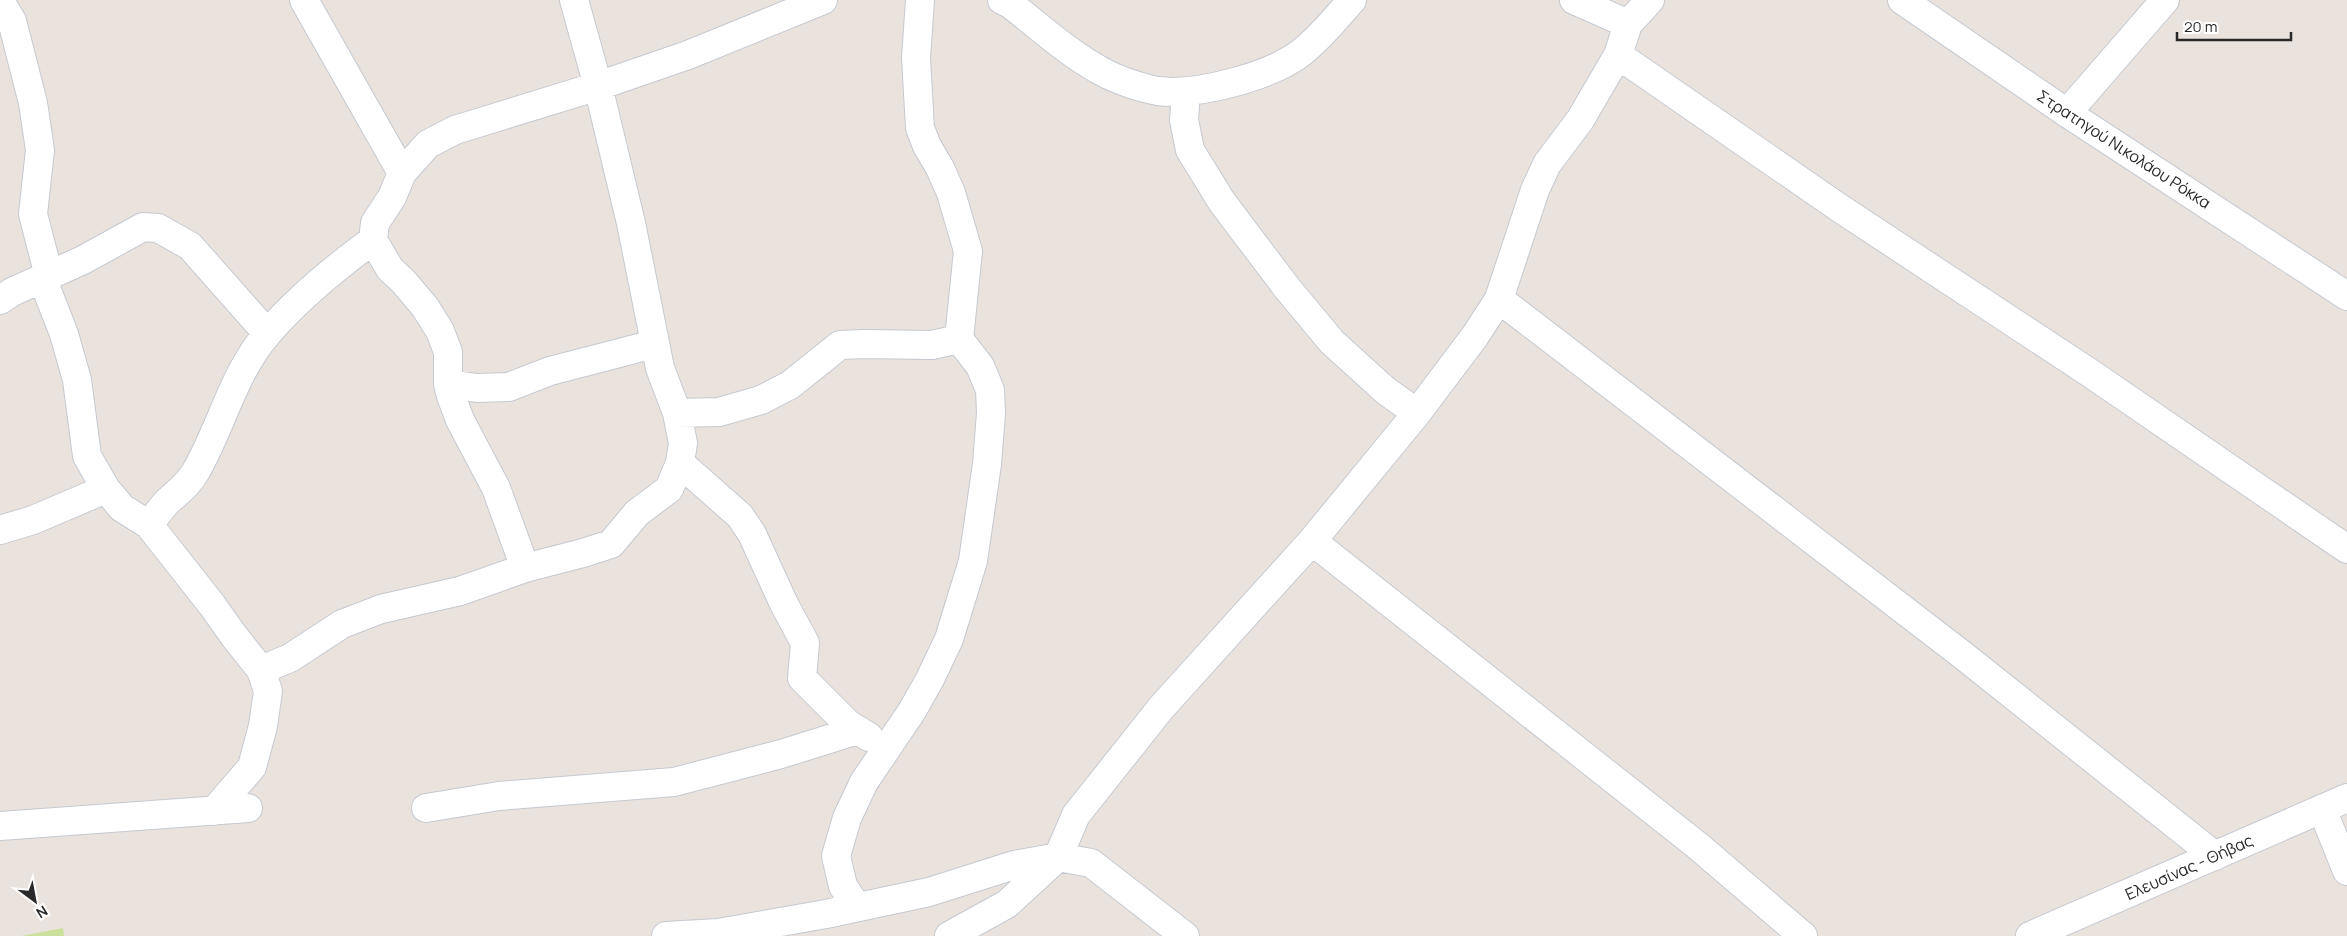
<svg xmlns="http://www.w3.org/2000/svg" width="2347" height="936" font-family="Manrope,sans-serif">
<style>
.pitch{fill:#cce09d}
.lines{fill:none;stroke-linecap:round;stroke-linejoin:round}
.minor-casing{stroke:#c5c9d1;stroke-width:30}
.tertiary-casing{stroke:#c5c9d1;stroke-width:30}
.secondary-casing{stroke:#c5c9d1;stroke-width:30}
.minor{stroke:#fff;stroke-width:28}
.tertiary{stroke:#fff;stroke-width:28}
.secondary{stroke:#fff;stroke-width:28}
.labels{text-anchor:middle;stroke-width:5;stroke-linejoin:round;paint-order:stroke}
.street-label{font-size:16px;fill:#292929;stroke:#fff}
</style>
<rect width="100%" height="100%" fill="#eae3dd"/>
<path class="pitch" d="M63,928L64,936H21Z"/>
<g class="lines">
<defs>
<path id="minor" d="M304,0L402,173
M1002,0L1010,4C1040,27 1068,53 1101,71C1117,80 1141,88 1158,91C1197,96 1272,76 1302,52C1321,37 1336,18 1352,0
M1574,0L1628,24
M0,1L12,21L33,103L40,150L33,214L49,276L46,288L64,334L77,380L87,456L106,489L122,508L149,525L212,605L234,636L261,670L268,691L263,726L252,767L214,811
M1618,55L1841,209L2090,373L2347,549
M1186,92L1184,120L1190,150L1222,202L1287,288L1332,342L1386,391L1417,413
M2067,113L2165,0
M373,240L390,269L403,281L425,307L440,331L448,352V384L451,396L460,420L496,488L525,568
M1499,299L1960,653L2215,856
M0,300L12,292L83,260L143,227L158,228L190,246L267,333
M448,384L477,388L509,387L550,371L654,344
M677,413L719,412L761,400L790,385L840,345L865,344L932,345L959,339
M680,463L740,516L752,534L784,604L805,643L802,678L848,724L869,737
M149,525C155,517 161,508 168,501C179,491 189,484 196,471C222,426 233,373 268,333C298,298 336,267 373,240L375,223L392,197L402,173L428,144L455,130L598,86L688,55L823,0
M0,530L33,520L106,489
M1312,541L1698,846L1803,936
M261,670L290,658L342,624L381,609L460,591L525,568L583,553L611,544L637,513L669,489L680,463L683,443L677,413L660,368L631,223L598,86L574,0
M426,808L499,796L674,782L781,754L858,730
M2322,809L2347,871
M0,826L248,808
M857,907L843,886L836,856L847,818L864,782L912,711L930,679L949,639L973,561L987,464L991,413L990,390L980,366L959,339L968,251L951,193L940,168L927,146L920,128L916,58L920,0
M666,936L718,933L826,914L929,892L1014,865L1058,857L1091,863L1185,936
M949,936L1007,904L1058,857L1076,815L1161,708L1312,541L1417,413L1475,336L1499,299L1535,190L1547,164L1580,120L1618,55L1628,24L1650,0"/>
<path id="tertiary" d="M2030,936L2347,798"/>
<path id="secondary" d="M1902,0L2067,113L2347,296"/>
</defs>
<use href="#minor" class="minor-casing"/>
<use href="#tertiary" class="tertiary-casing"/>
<use href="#secondary" class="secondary-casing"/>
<use href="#minor" class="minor"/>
<use href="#tertiary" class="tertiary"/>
<use href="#secondary" class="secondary"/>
</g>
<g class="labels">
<g class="street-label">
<text transform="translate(2124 149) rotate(33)" y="6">Στρατηγού Νικολάου Ρόκκα</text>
<text transform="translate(2189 867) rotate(-24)" y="6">Ελευσίνας - Θήβας</text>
</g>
</g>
<g transform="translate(35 901) rotate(148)" stroke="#ffffff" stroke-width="4" paint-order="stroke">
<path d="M0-4L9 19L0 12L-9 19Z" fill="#292929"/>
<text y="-8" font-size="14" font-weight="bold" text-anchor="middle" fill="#292929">N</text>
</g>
<path d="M2177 32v8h114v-8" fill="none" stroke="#292929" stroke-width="2.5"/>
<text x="2184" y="32" font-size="15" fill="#292929" stroke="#ffffff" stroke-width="4" paint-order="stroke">20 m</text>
</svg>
